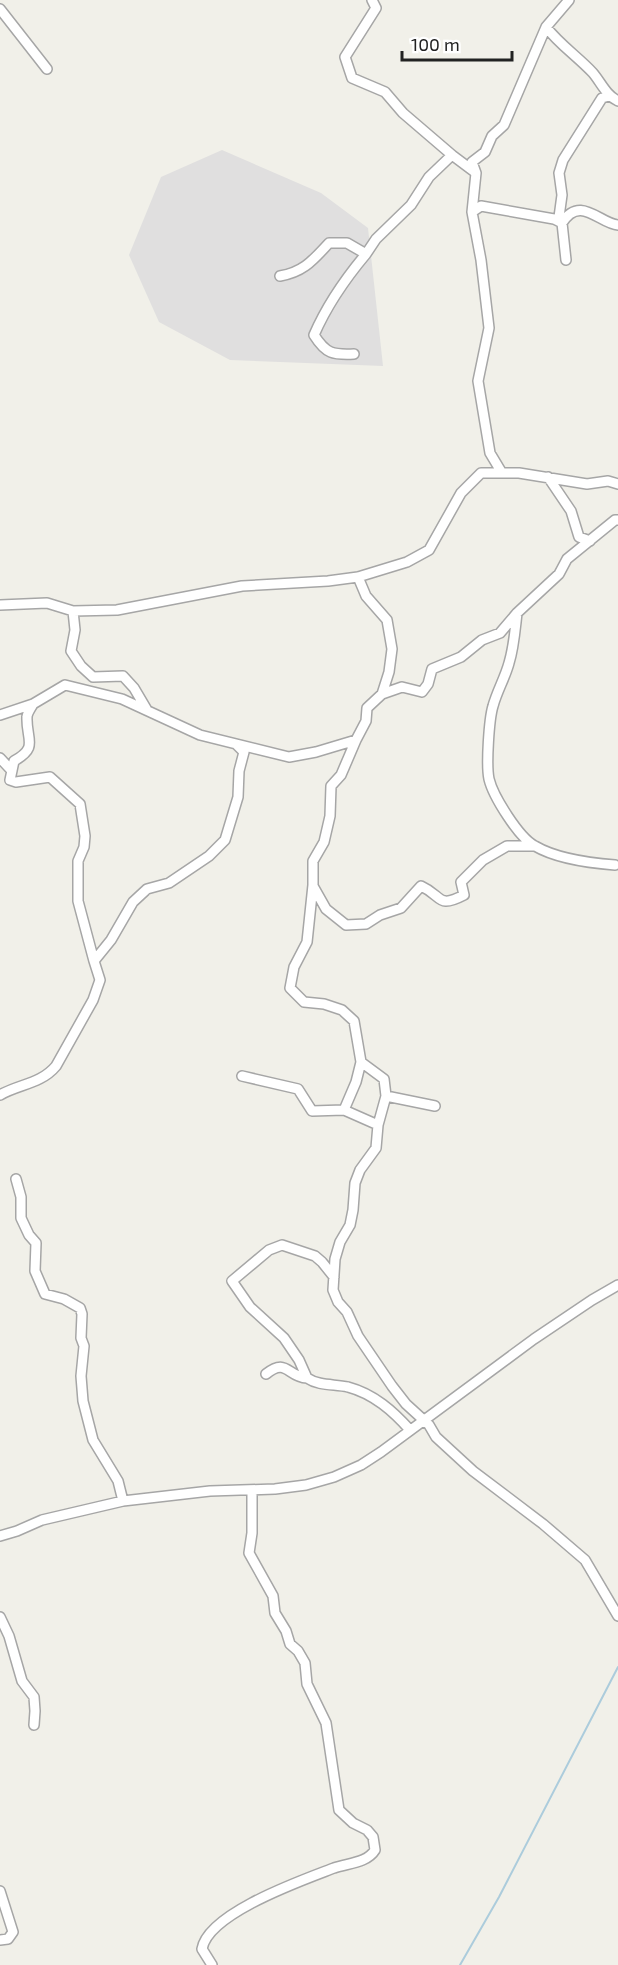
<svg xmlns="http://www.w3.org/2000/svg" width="618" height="1965" font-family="'Exo 2',sans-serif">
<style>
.residential{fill:#e0dfdf}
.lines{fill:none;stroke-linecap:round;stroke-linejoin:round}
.stream{stroke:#acccdc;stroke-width:2}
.minor-casing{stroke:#a6a6a6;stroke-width:12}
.minor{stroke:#fff;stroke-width:9}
</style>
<rect width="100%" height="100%" fill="#f1f0e9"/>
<path class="residential" d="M222,150L321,193L368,228L383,366L230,360L159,322L129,255L161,177Z"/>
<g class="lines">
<path class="stream" d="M460,1965L499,1897L618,1667"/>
<defs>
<path id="minor" d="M372,0L376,8L345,57L352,78L385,92L403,113L452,155
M0,9L47,69
M546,27C559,44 578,57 593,73C602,84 606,95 618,101
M609,96L602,98L563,160L559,173L562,195L559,217L562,223C580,194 600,224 618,225
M476,173L472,162L485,152L492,136L504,125L546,27L569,0
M472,212L481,206L554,219L562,223L566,260
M280,276C304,272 313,260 329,243H347L366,254L376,239L411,205L429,177L452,155L476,173L472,212L481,260L489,328L478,381L490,453L502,473
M354,354C333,355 326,354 314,335C327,305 345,279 366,254
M548,477L571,511L579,537L590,541
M358,577L366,596L387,620L392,649L389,672L382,694
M0,605L47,603L73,611L117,610L242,586L328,581L358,577L407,562L429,550L461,493L481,473H519L587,484L608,481L618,484
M73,611L75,630L71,651L81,666L93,677L123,676L134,688L147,710
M517,613C515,630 514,647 509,663C505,678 497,691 493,706C489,719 486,765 489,779C493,796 519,838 535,846C557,859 589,863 615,865
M33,704C31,708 27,713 27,717C26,740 39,747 14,761L10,780L16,782L50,777L80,804L85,836L84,847L78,861V901L94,961
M0,715L33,704L65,685L122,699L200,735L289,757L316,752L356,740L341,775L331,786L330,816L324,842L313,861V885L307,942L294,967L290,988L304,1002L324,1004L342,1010L354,1021L361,1062L384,1079L386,1096L435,1106
M356,740L366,721L367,708L382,694L402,687L422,692L428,684L432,669L461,657L482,640L500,633L517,613L559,574L567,559L615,520H618
M0,758L12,771
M313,886L326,909L346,925L366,924L380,915L401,908L421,886C443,896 437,909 464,895L461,882L483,860L507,846H533
M242,1076L298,1089L312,1111L344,1110L356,1082L361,1062
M0,1095C19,1084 41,1084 56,1066L93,1000L100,980L94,961L111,940L133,902L147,889L169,883L209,856L225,840L238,797L239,771L244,752L236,744
M386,1096L378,1125L376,1148L360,1170L355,1183L353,1210L350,1225L340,1242L335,1259L333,1290L338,1302L347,1312L358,1336L392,1386L406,1404L429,1425L436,1437L473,1471L543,1524L585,1560L618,1616
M344,1110L378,1125
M16,1179L21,1197V1218L29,1235L36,1243L35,1271L45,1294L64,1299L80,1308L82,1314L81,1338L84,1346L81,1376L83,1401L93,1440L118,1481L123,1501
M334,1277L322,1262L315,1256L282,1245L269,1250L232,1281L250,1307L284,1338L299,1360L307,1378C319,1386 334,1384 348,1387C374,1394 393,1411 410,1430
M266,1374C287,1357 287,1377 307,1378
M0,1536L17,1531L42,1520L123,1501L210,1491L275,1489L306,1485L334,1477L361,1465L381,1452L534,1339L592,1300L618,1285
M0,1617L9,1636L22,1681L34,1697L35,1711L34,1725
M0,1891L13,1932L8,1939L0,1940
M212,1965L202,1949C208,1913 303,1880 334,1868C348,1863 367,1863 375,1850L373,1837L367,1830L353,1823L339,1810L326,1723L307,1684L305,1663L298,1651L290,1644L286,1631L275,1613L273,1596L249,1553L252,1533V1490"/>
</defs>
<use href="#minor" class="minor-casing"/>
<use href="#minor" class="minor"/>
</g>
<path d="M402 51v9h110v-9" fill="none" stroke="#222222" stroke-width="3"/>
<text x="411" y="51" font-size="18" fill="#222222" stroke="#ffffff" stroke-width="4.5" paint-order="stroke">100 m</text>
</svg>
